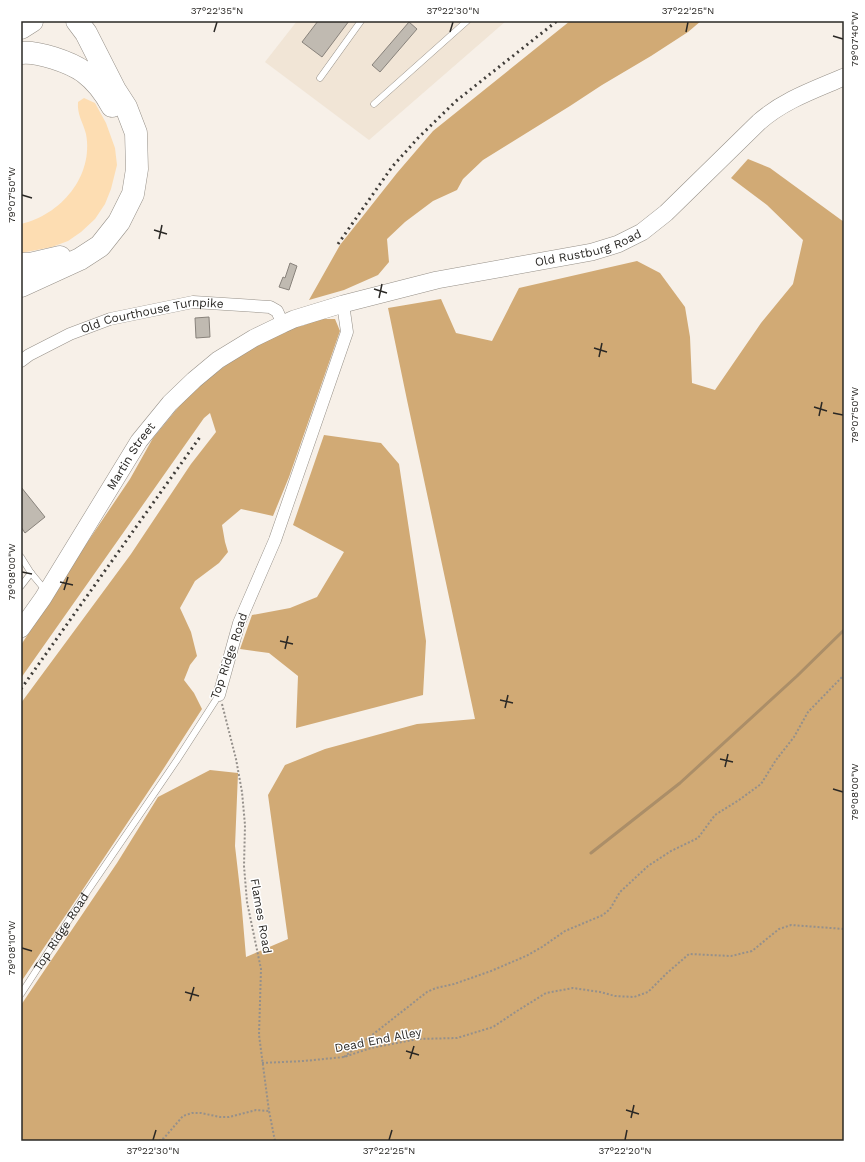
<svg xmlns="http://www.w3.org/2000/svg" width="865" height="1162" font-family="'Work Sans',sans-serif">
<style>
.built{fill:#f1e5d6}
.green{fill:#fdddb2}
.forest{fill:#d1aa75}
.lines{fill:none;stroke-linecap:round;stroke-linejoin:round}
.stream{stroke:#ab8e68;stroke-width:3}
.building{fill:#c0bab1;stroke:#88827b}
.lane-casing{stroke:#969088;stroke-width:7}
.street-casing{stroke:#969088;stroke-width:13}
.secondary-casing{stroke:#969088;stroke-width:18}
.highway-casing{stroke:#969088;stroke-width:23}
.path{stroke:#95908b;stroke-width:2;stroke-dasharray:2 2;stroke-linecap:butt}
.lane{stroke:#fff;stroke-width:6}
.street{stroke:#fff;stroke-width:12}
.secondary{stroke:#fff;stroke-width:17}
.highway{stroke:#fff;stroke-width:22}
.rail{stroke:#403d39;stroke-width:3;stroke-dasharray:2 4;stroke-linecap:butt}
.ticks{fill:none;stroke:#2a2825;stroke-width:1.5}
.labels{text-anchor:middle;stroke-width:3;stroke-linejoin:round;paint-order:stroke}
.street-label{font-size:12px;fill:#2a2825;stroke:#fff}
.neatline{fill:none;stroke:#2a2825;stroke-width:1.5}
.ticks-label{font-size:10px;text-anchor:middle;fill:#2a2825}
</style>
<rect width="100%" height="100%" fill="#f7f0e8"/>
<path class="built" d="M297,21H506L369,140L265,62Z"/>
<path class="green" d="M84,98L95,103L106,123L115,148L117,165L111,189L105,204L95,219L81,232L68,241L52,247L21,253V224C61,215 94,176 86,134C83,122 77,115 78,102Z"/>
<path class="forest" d="M570,21H701L688,32L651,56L602,85L570,106L483,160L463,179L457,190L433,201L405,222L387,239L389,262L378,275L344,290L309,300L340,245L397,173L433,131Z
M748,159L770,168L844,222V1141H21V1005L117,863L158,797L210,770L238,773L235,846L241,898L246,957L288,939L268,795L285,765L325,749L417,724L475,719L407,400L388,308L441,299L456,333L492,341L519,288L637,261L660,273L685,307L690,337L692,383L715,390L761,323L793,284L803,240L767,205L731,178Z
M320,319H335L340,331L289,477L273,516L241,509L222,525L225,542L228,552L219,563L195,581L180,608L191,632L197,656L190,665L184,680L194,693L202,709L162,771L21,982V703L131,554L191,464L216,432L210,413L204,418L21,678V645L74,562L130,479L153,438L190,393L230,362L273,335L291,327L302,326Z
M324,435L381,443L399,464L426,641L423,695L296,728L298,676L269,653L240,649L252,615L290,608L317,597L344,552L293,525Z"/>
<g class="lines">
<path class="stream" d="M591,853L680,783L797,676L844,630"/>
</g>
<path class="building" d="M318,21H349L322,57L302,42Z
M409,22L417,29L380,72L372,65Z
M290,263L297,266L289,290L279,287L283,277L285,278Z
M209,317L210,337L196,338L195,318Z
M21,487L45,517L25,533L21,527Z"/>
<g class="lines">
<defs>
<g id="lane">
<path d="M320,78L361,21"/>
<path d="M374,104L467,21"/>
<path d="M21,557L31,573L46,591"/>
<path d="M21,586L31,573"/>
<path id="s1" d="M21,994L87,892L177,760L219,695"/>
</g>
<g id="street">
<path id="s2" d="M21,361L29,355L70,334L110,319L193,302L270,307L277,311L283,324"/>
<path d="M219,695L239,623L275,540L347,332L343,304"/>
</g>
<g id="secondary">
<path id="s3" d="M21,629L43,598L139,441L170,403L194,380L218,360L254,338L283,324L294,319L343,304L437,280L592,252L618,244L642,232L666,213L759,122C784,100 814,90 844,77"/>
</g>
<path id="highway" d="M21,28L32,21
M21,53C38,51 70,62 84,72C96,81 105,93 112,106
M21,264H30L60,257
M21,286L80,259L100,246L119,222L133,194L137,169L136,133L126,107L115,90L86,33L77,21"/>
</defs>
<use href="#lane" class="lane-casing"/>
<use href="#street" class="street-casing"/>
<use href="#secondary" class="secondary-casing"/>
<use href="#highway" class="highway-casing"/>
<path class="path" d="M222,704L236,759L242,792L245,825L244,866L247,902L261,969L259,1035L269,1111L275,1141
M344,1057L427,992L436,988L454,984L491,971L526,956L542,947L565,931L603,915L610,909L620,892L648,866L671,851L698,838L715,815L739,800L761,784L776,760L794,737L808,712L844,675
M262,1063L304,1061L344,1057L371,1048L418,1039L457,1038L493,1027L517,1011L546,993L573,988L600,992L615,996L634,997L648,992L667,973L689,954L731,956L752,951L779,929L791,925L844,929
M159,1141L164,1138L183,1116L192,1113H201L220,1117H229L256,1110L269,1111"/>
<use href="#lane" class="lane"/>
<use href="#street" class="street"/>
<use href="#secondary" class="secondary"/>
<use href="#highway" class="highway"/>
<path class="rail" d="M338,244L392,167L418,138L456,101L557,21
M21,689L200,437"/>
</g>
<path class="ticks" d="M214,32L217,22M450,32L453,22M686,32L688,22M833,36L843,39M22,195L32,198M154,230L167,234M159,239L162,225M374,289L387,293M379,298L382,284M594,348L607,352M599,357L602,343M814,407L827,411M833,413L843,415M819,416L822,402M22,572L32,574M60,582L73,585M64,590L68,577M280,641L293,644M285,649L288,636M500,700L513,703M505,708L508,695M720,759L733,762M725,767L728,754M833,789L843,792M22,948L32,951M185,992L199,996M190,1001L194,987M406,1051L419,1055M410,1059L414,1046M626,1110L639,1114M631,1118L634,1105M153,1140L156,1130M389,1140L392,1130M625,1140L627,1130"/>
<g class="labels">
<g class="street-label">
<text dy="4" stroke="none"><textPath href="#s3" startOffset="725">Old Rustburg Road</textPath></text>
<text dy="4" stroke="none"><textPath href="#s2" startOffset="141">Old Courthouse Turnpike</textPath></text>
<text dy="4" stroke="none"><textPath href="#s3" startOffset="205">Martin Street</textPath></text>
<text transform="translate(229 656) rotate(-71)" y="4">Top Ridge Road</text>
<text transform="translate(261 916) rotate(80)" y="4">Flames Road</text>
<text dy="4" stroke="none"><textPath href="#s1" startOffset="74">Top Ridge Road</textPath></text>
<text transform="translate(378 1040) rotate(-11)" y="4">Dead End Alley</text>
</g>
</g>
<rect width="865" height="1162" fill="none" stroke="#ffffff" stroke-width="44"/>
<rect x="22" y="22" width="821" height="1118" class="neatline"/>
<g class="ticks-label">
<text x="217" y="14">37°22'35"N</text>
<text x="453" y="14">37°22'30"N</text>
<text x="688" y="14">37°22'25"N</text>
<text transform="translate(854 39) rotate(-90)" y="4">79°07'40"W</text>
<text transform="translate(11 195) rotate(-90)" y="4">79°07'50"W</text>
<text transform="translate(854 415) rotate(-90)" y="4">79°07'50"W</text>
<text transform="translate(11 572) rotate(-90)" y="4">79°08'00"W</text>
<text transform="translate(854 792) rotate(-90)" y="4">79°08'00"W</text>
<text transform="translate(11 948) rotate(-90)" y="4">79°08'10"W</text>
<text x="153" y="1154">37°22'30"N</text>
<text x="389" y="1154">37°22'25"N</text>
<text x="625" y="1154">37°22'20"N</text>
</g>
</svg>
